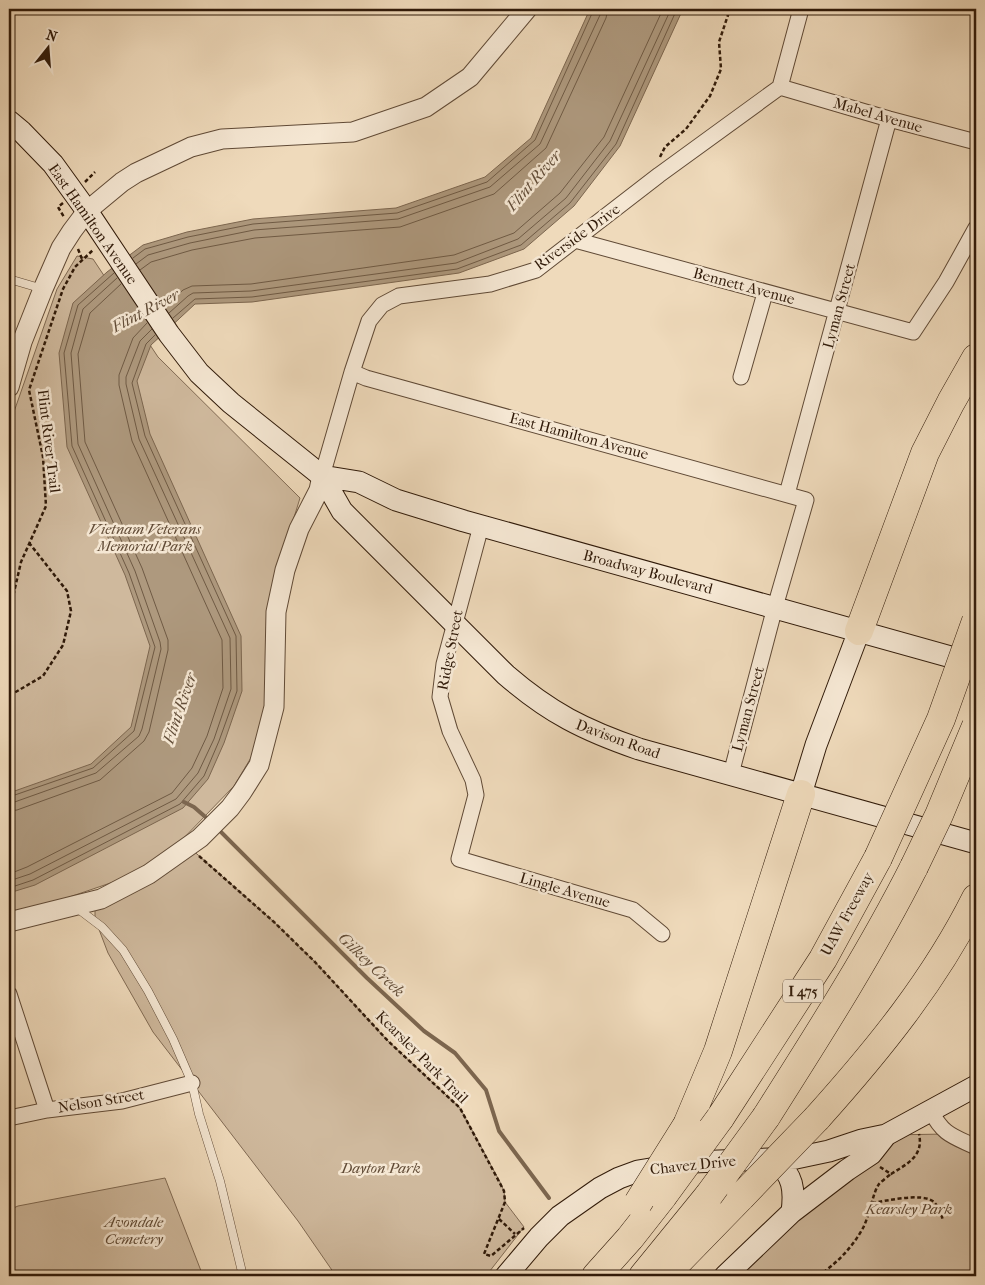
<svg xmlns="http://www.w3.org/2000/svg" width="985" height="1285" font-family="'IM FELL French Canon',serif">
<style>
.green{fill:#cfb99d;stroke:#806a53}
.water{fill:#ae997e;stroke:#7c664f}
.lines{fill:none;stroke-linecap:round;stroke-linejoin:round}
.shore{stroke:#6f5a44;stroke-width:1}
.stream{stroke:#7c664f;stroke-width:4}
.service-casing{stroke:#604a36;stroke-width:9}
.minor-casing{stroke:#604a36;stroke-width:17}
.tertiary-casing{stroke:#604a36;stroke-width:21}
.secondary-casing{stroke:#301a09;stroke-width:23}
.motorway-casing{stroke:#301a09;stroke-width:29}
.path{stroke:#301a09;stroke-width:2.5;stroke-dasharray:4 2.5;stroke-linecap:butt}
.service{stroke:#f5e7d3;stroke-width:8}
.minor{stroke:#f5e7d3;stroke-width:15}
.tertiary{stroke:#f5e7d3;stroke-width:19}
.secondary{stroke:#f5e7d3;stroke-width:21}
.motorway{stroke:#efdabb;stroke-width:28}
.motorway-bridge-casing{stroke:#301a09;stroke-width:29;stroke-linecap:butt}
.motorway-bridge{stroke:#efdabb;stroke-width:28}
.labels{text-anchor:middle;stroke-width:5;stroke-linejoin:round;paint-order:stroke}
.shield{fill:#f5e7d3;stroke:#6b5846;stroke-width:1}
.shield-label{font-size:14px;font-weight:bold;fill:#301a09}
.street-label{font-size:15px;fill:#301a09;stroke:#f5e7d3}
.park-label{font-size:15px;font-style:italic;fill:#604a35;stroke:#f5e7d3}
.water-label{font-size:16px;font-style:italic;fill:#624d38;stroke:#f5e7d3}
</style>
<rect width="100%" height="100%" fill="#efdabb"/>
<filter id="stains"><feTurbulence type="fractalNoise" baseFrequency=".004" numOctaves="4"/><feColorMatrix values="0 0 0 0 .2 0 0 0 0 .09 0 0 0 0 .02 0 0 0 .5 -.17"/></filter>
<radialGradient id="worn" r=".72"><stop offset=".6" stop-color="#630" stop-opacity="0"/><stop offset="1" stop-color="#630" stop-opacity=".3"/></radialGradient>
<path class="green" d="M77,256L93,259L158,357L300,498L272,589L265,704L255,751L234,786L177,845L125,878L49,904L9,915V426L57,289Z
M189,847L274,922L315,962L388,1041L460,1108L500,1182L504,1191L505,1202L524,1227L486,1276H336L298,1221L153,1032L108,953L95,919V910Z
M947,1134L976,1147V1276H725L886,1135Z
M165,1178L203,1276H9V1210L18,1206Z"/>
<path class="water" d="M590,9H683L620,146L574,206L524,249L459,273L252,302L195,304L151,345L137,381L150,434L241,636L242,691L224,743L208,779L183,808L35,885L9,893V793L91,764L131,727L150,646L125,575L67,447L59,353L73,303L107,272L143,245L187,232L253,219L396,208L485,177L531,138Z"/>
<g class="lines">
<path class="shore" d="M133,258L145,249L188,237L253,224L397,213L487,182L535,140L594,9
M136,264L148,255L190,243L254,230L398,219L490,187L540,144L600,15L601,9
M140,270L151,262L192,250L255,238L400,227L494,194L546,148L606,18L608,9
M165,307L183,290L192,286L251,284L454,255L514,233L560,193L604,137L663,9
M169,313L188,296L193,293L251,291L456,263L518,239L566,198L610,141L671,9
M173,318L195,299L252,297L457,269L521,245L570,203L616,144L677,9
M9,797L93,768L134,731L155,647L129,573L72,446L64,353L78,305L114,273
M9,804L96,773L139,736L142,729L161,649L160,642L135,571L78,444L71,353L83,309L117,278
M9,811L17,810L100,780L144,741L149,732L168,650V640L142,568L85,442L78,354L90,313L121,284
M9,874L27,867L172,793L192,768L207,736L223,688L222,640L132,441L119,385V375L133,338L147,323
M9,881L30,874L176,799L198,773L214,739L231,689L230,638L139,439L126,384V377L140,341L152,329
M9,888L33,880L180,804L204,776L219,741L237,691L236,636L145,436L132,383L146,344L155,335"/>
<path class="stream" d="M184,802L194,807L210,821
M217,828L367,978L424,1031L455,1053L486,1090L499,1131L549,1198"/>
<defs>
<path id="service" d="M9,279L43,289
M77,908L102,927L123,950L148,991L173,1039L192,1083L199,1114L220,1181L243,1276"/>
<path id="minor" d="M780,87L889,119L976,142
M575,240L913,332L946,282L976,228
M352,372L366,378L806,500L775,607L731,774
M741,377L765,293
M322,476L352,372L369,321L382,305L399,296L490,284L536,270L659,175L780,87L801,9
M787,494L889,119
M481,526L444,664L440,697L450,731L473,780L476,795L459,859L633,910L662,934
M9,994L47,1110
M931,1111C943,1135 953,1136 976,1147
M9,1118L47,1110L122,1101L192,1083"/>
<path id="tertiary" d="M9,387L22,342L43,289L61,248L72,231L87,211L122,182L136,173L191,147L222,139L353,132L426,107L470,77L527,9
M9,922L101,899L149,874L200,838L230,808L242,792L259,765L274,707L276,612L285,570L299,529L319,490L322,476"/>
<path id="secondary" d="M9,121L21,131L53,164L87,211L169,334L199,373L231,403L322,476L342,511L506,675C550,713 584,730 639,749L976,843
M322,476L359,482L396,500L464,521L976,664
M801,794L816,745L859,631
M775,1159C793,1176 795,1189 792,1212
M506,1276L539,1237L560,1216L600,1188L619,1178L638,1171L693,1162L796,1158L829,1151L862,1140L886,1135L976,1086
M725,1276L792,1212L847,1170L871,1154L886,1135"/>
<path id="motorway" d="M859,631L925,453L951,402L976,358
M766,1117C818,1035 870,954 914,867
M720,1118L823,959L878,858
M817,1118C878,1050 935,980 976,898
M687,1125L718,1051L801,794
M596,1276L630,1238L663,1196
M643,1276L709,1195
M664,1276L741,1197"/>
</defs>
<use href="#service" class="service-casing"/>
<use href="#minor" class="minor-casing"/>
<use href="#tertiary" class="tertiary-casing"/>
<use href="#secondary" class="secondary-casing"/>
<use href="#motorway" class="motorway-casing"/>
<path class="path" d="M660,157L665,147L686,129L710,96L721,69L719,42L730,9
M85,182L95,172
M63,203L58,207L64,217
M78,249L82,259
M9,614L21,562L46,506L43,457L29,390L63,289L75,267L93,250
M9,694L14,693L43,676L63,645L71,611L67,591L30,544
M199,856L274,922L315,962L388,1041L460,1108L504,1191L505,1202L484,1254L491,1256L524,1228
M880,1167L891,1174C907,1164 924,1156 919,1134
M872,1203C886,1201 923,1192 934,1202C938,1206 941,1214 943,1220
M499,1219L515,1234
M818,1276C836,1264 852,1248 863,1228C869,1217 873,1192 879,1184C882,1181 887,1177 891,1174"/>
<use href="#service" class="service"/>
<use href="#minor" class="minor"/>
<use href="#tertiary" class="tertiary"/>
<use href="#secondary" class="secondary"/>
<use href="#motorway" class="motorway"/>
<defs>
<path id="motorway-bridge" d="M878,858L941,719L976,621
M914,867L939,815L976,726
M709,1195L766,1117
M663,1196L720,1118
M741,1197L817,1118
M638,1203L687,1125"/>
</defs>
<use href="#motorway-bridge" class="motorway-bridge-casing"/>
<use href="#motorway-bridge" class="motorway-bridge"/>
</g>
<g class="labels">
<rect class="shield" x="783" y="979.5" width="40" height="23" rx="4"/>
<g class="shield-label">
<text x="803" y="996">I 475</text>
</g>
<g class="street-label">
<text transform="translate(878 115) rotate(16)" y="5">Mabel Avenue</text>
<text transform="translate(93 224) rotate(55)" y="5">East Hamilton Avenue</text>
<text transform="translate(577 237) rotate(-36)" y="5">Riverside Drive</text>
<text transform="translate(744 286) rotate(15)" y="5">Bennett Avenue</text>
<text transform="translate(839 306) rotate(-75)" y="5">Lyman Street</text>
<text transform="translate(579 436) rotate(15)" y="5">East Hamilton Avenue</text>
<text transform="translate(49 441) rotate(83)" y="5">Flint River Trail</text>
<text transform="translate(648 572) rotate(15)" y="5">Broadway Boulevard</text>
<text transform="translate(450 650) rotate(-79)" y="5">Ridge Street</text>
<text transform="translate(748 709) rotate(-75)" y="5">Lyman Street</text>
<text transform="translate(618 739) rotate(20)" y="5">Davison Road</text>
<text transform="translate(565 890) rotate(16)" y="5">Lingle Avenue</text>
<text transform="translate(847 914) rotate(-61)" y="5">UAW Freeway</text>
<text transform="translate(422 1057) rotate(45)" y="5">Kearsley Park Trail</text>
<text transform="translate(101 1101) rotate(-9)" y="5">Nelson Street</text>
<text transform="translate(693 1165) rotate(-6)" y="5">Chavez Drive</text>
</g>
<g class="park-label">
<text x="145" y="534">Vietnam Veterans<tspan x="145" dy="17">Memorial Park</tspan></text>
<text x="381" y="1173">Dayton Park</text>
<text x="909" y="1214">Kearsley Park</text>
<text x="134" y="1227">Avondale<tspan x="134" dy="17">Cemetery</tspan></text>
</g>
<g class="water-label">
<text transform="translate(533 180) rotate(-49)" y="6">Flint River</text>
<text transform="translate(145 310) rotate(-28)" y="6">Flint River</text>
<text transform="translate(179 708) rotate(-71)" y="6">Flint River</text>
<text transform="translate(372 964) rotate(44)" y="6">Gilkey Creek</text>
</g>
</g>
<rect width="985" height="1285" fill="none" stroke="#efdabb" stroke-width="30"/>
<rect x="10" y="10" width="965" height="1265" fill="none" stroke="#301a09" stroke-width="2.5"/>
<rect x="15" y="15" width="955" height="1255" fill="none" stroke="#301a09"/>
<g transform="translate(48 48) rotate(17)" stroke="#f5e7d3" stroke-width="4" paint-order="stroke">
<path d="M0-4L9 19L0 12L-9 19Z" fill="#301a09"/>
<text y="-8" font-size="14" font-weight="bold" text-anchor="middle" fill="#301a09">N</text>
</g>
<rect width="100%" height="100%" filter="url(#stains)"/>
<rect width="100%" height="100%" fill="url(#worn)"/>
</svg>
